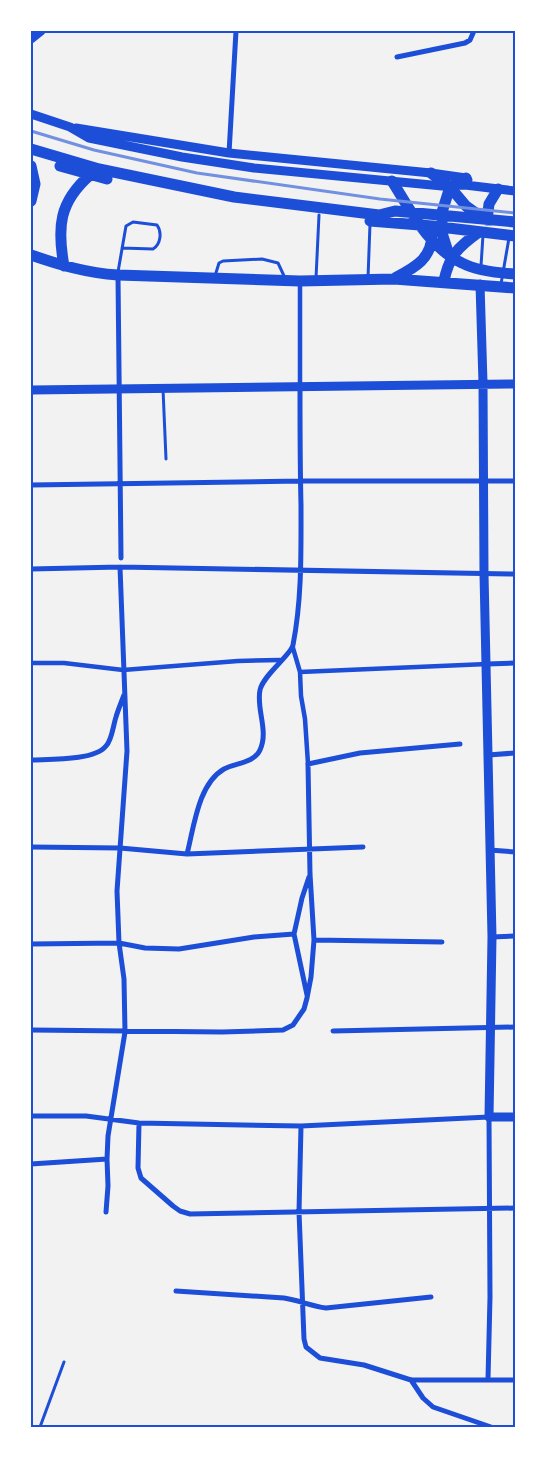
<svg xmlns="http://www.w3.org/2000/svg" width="546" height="1458" font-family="'PT Sans',sans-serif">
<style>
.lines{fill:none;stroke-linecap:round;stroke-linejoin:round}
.service{stroke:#1d4ed8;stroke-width:3}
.pedestrian{stroke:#1d4ed8;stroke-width:4.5}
.minor{stroke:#1d4ed8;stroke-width:5}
.tertiary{stroke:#1d4ed8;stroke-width:9}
.trunk{stroke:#1d4ed8;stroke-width:11}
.rail{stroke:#7290e2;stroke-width:3}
.neatline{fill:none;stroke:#1d4ed8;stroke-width:2}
</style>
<rect width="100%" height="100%" fill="#f2f2f2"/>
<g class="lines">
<path class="service" d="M481,266L483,235
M118,272L126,226L133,222L157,225C162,232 161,244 153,249L122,248
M215,276L219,263L223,261L262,259L278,263L285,278
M316,278L319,215
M368,278L370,224
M501,284L509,238
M163,389L166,459
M40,1427L64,1362"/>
<path class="pedestrian" d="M300,386V282
M293,648L300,672L301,696L305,719L308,764
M31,663H64L123,670L238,661L280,660
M300,672L487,664"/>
<path class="minor" d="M397,57L465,43L470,40L474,31
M229,153L236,31
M118,276L121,558
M31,485L301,481H515
M31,569L120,567L515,574
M487,664L515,663
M488,755L515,753
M31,760C50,759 94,761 106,746C112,740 113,726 116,717C118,710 121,703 124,695
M31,847L120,848L187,854L363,847
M489,850L515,852
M187,854C194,827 198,784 224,769C236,763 254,763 260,750C269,731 256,709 260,690C263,675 291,655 293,645C302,599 301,552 301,505C300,466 300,427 300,388
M492,937L515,936
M314,940L442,942
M31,944L119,943L145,948L179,949L254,937L294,934
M307,995L294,934L302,898L309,877
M31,1030L222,1032L283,1030L293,1025L304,1009L307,998L311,977L314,940L310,874L308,764L360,753L460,744
M333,1031L515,1027
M31,1116H86L139,1123L301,1126L489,1117L490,1297L488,1379
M139,1123L138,1168L141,1178L173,1206L180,1211L190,1214L515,1208
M301,1126L299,1212L304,1339L306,1347L320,1358L364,1365L411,1380H515
M31,1164L107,1159
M106,1212L108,1186L107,1159L108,1136L125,1032L124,979L119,943L117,891L127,751L120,567
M176,1291L284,1298C298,1300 311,1306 326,1308L431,1297
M411,1380L423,1398L433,1407L491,1427"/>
<path class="tertiary" d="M31,39L41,31
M31,114L70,127L89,138L182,157L254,168L442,186L465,185L515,191
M76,128L229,153L431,173L466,178L468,180
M480,284L483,383L484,574L492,937L489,1117H515
M31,390L515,384"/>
<path class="trunk" d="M31,149L99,169L234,197L379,215L395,211L515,222
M31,166L35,184L31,201
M60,166L107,179
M431,173L450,187L466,206L484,219
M392,181C411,211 428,247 462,263C477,271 498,273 515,274
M487,220L489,204L498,189
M370,221L432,226L515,236
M31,255C60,265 87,273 118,275L300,281L394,279L515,288
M449,255L442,233V212L450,187L466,178
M64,266C57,227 59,202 90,175
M395,278C414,268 432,259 432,234
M444,281C449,256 458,247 479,232"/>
<path class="rail" d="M31,131L94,150L197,173L380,199L515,213"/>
</g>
<rect width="546" height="1458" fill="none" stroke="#ffffff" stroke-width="65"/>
<rect x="32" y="32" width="482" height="1394" class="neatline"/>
</svg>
